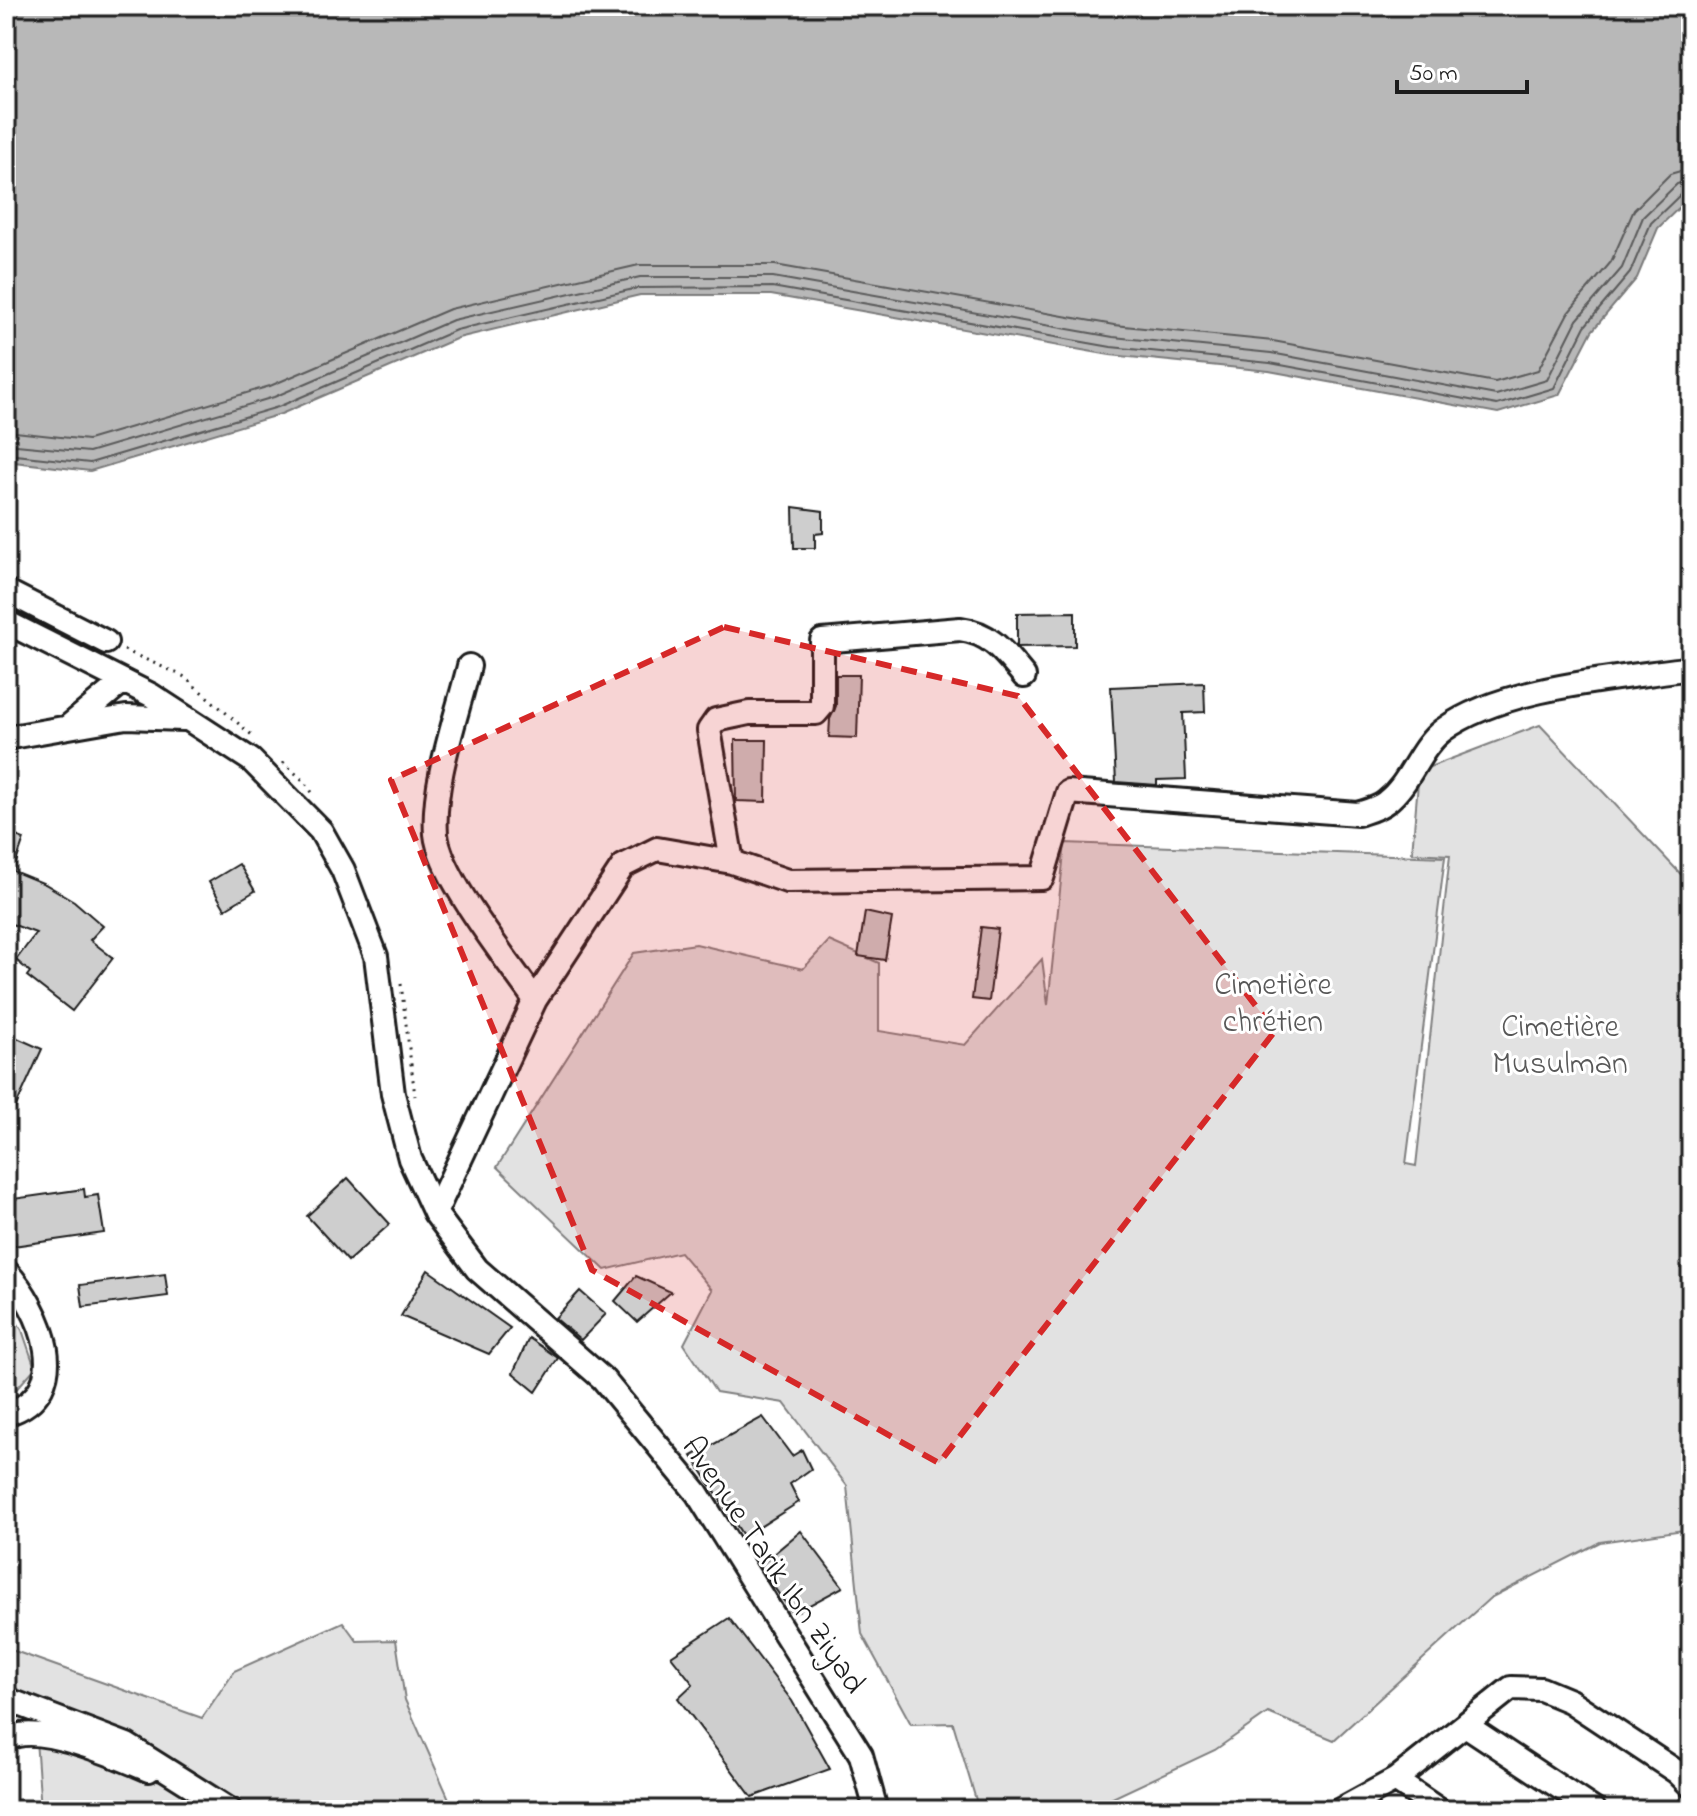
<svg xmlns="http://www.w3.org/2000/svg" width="1697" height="1816" font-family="'Indie Flower',sans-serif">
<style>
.green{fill:#e2e2e2;stroke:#7f7f7f;stroke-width:2}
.water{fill:#b8b8b8;stroke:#7a7a7a;stroke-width:2}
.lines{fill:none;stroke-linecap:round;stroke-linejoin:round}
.shore{stroke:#5a5a5a;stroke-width:2}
.building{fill:#cecece;stroke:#1c1c1c;stroke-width:2}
.minor-casing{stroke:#1c1c1c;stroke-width:28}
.path{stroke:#1c1c1c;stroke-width:3;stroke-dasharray:2 6;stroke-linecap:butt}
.minor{stroke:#fff;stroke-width:22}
.marked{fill:#d62828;fill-opacity:0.2;stroke:#d62828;stroke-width:6;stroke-dasharray:16 10;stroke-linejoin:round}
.labels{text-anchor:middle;stroke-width:6;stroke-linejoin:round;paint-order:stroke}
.park-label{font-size:32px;fill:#575757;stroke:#fff}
.street-label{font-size:32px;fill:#1c1c1c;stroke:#fff}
</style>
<rect width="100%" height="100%" fill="#fff"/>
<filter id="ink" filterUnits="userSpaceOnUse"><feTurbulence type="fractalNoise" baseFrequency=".0125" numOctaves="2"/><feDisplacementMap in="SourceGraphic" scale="16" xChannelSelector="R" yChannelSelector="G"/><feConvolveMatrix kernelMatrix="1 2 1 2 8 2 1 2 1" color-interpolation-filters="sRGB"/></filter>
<g filter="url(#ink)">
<path class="green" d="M1540,725L1691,885V1529L1600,1542L1490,1598L1334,1740L1268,1713L1215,1750L1087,1810H979L953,1723L911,1724L862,1634L847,1486L784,1403L716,1392L684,1344L712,1290L680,1252L605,1270L497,1167L634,953L696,944L803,969L829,941L879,963V1031L965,1045L1042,959L1048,1005L1065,843L1445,857L1406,1164L1416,1166L1450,855L1412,853L1419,771Z
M6,1306L22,1330L35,1368L6,1401Z
M343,1622L357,1641L396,1640L405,1700L454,1810H41L33,1697L6,1688V1648L202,1718L234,1671Z"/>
<path class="water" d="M6,6H1691V196L1658,228L1637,278L1592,331L1559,395L1498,413L1269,371L1110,355L771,295H640L458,338L281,414L90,471L6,461Z"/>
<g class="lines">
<path class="shore" d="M6,431L88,440L270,386L450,309L639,265H775L1114,325L1273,341L1495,382L1538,370L1568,313L1611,262L1634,210L1670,174L1691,168
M6,444L89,452L274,397L453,320L640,277H773L1113,337L1271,353L1496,395L1547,380L1577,320L1622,268L1643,217L1677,184L1691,180
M6,454L90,463L278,407L456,330L638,288L772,287L1111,347L1270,363L1497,405L1554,388L1585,326L1630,273L1651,223L1682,193L1691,190"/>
</g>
<path class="building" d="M793,507L823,511V533L815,534V548H794Z
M1075,612V646L1017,647V613Z
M836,675H859L857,738L829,737L830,719L836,706Z
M1204,683L1205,712L1183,713L1186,779L1157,780V785L1116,782L1111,687Z
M735,740H767L766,802L736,801Z
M6,832L24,839L13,871L45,884L74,901L103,926L90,940L113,958L72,1011L27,976L30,972L16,960L36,933L6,922Z
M239,864L255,891L225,909L209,882Z
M865,912L892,918L885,960L858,956Z
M981,927L998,929L989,1001L972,999Z
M6,1033L42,1049L6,1128Z
M348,1178L390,1224L348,1261L307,1216Z
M84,1189L85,1197L98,1195L104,1233L6,1247V1200Z
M428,1270L510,1328L489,1354L401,1316Z
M165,1274L168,1296L83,1307L80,1285Z
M636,1276L671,1292L637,1322L615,1301Z
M580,1291L606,1314L581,1340L555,1318Z
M529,1338L558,1358L536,1392L513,1373Z
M763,1417L792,1456L802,1450L811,1469L790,1484L799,1502L744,1537L692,1456Z
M801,1531L843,1587L793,1614L759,1566Z
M729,1618L792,1701L830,1769L752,1797L678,1698L693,1684L671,1656Z"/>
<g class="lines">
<defs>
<path id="minor" d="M6,591L106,642
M6,622L151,695L251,760L321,831L343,870L376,956L393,1094L410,1159L435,1213L477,1269L603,1379L697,1493L861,1755L876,1810
M469,666C457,716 432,783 436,834C440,877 509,962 535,1000
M69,726L122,682
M6,738L126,717L183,719
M732,862L709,730L716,720L749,713H816L822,706V641L960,629C991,633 1004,652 1024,676
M435,1213L535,1000L623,866L657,849L732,862L787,881L1042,878L1068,792L1358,814C1367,811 1379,808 1386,802C1411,783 1418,749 1443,730C1504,686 1617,679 1691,668
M6,1271C40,1308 78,1392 6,1414
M6,1699L127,1745L230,1810
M1467,1726L1594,1810
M6,1740C34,1720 118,1757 149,1770
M1395,1780L1439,1810
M1340,1810L1395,1780L1511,1688L1541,1689L1570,1701L1677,1772L1691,1786"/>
</defs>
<use href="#minor" class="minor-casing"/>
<path class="path" d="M124,650L183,676L253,736
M283,762L306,783L313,794
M401,984L415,1096"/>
<use href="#minor" class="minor"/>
</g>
</g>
<path class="marked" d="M724,627L1018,696L1275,1031L939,1463L592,1270L391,780Z"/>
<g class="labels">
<g class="park-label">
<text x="1273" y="994">Cimetière<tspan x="1273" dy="37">chrétien</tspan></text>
<text x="1560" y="1036">Cimetière<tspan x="1560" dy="37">Musulman</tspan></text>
</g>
<g class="street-label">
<text transform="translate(775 1564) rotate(56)" y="11">Avenue Tarik Ibn Ziyad</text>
</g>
</g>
<rect width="1697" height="1816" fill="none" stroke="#fff" stroke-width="32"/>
<rect x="16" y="16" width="1665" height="1784" fill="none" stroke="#1c1c1c" stroke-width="3" filter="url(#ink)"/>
<path d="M1397 80v12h130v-12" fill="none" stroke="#1c1c1c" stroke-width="4"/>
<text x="1409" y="80" font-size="24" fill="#1c1c1c" stroke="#ffffff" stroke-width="6" paint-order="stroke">50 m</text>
</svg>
